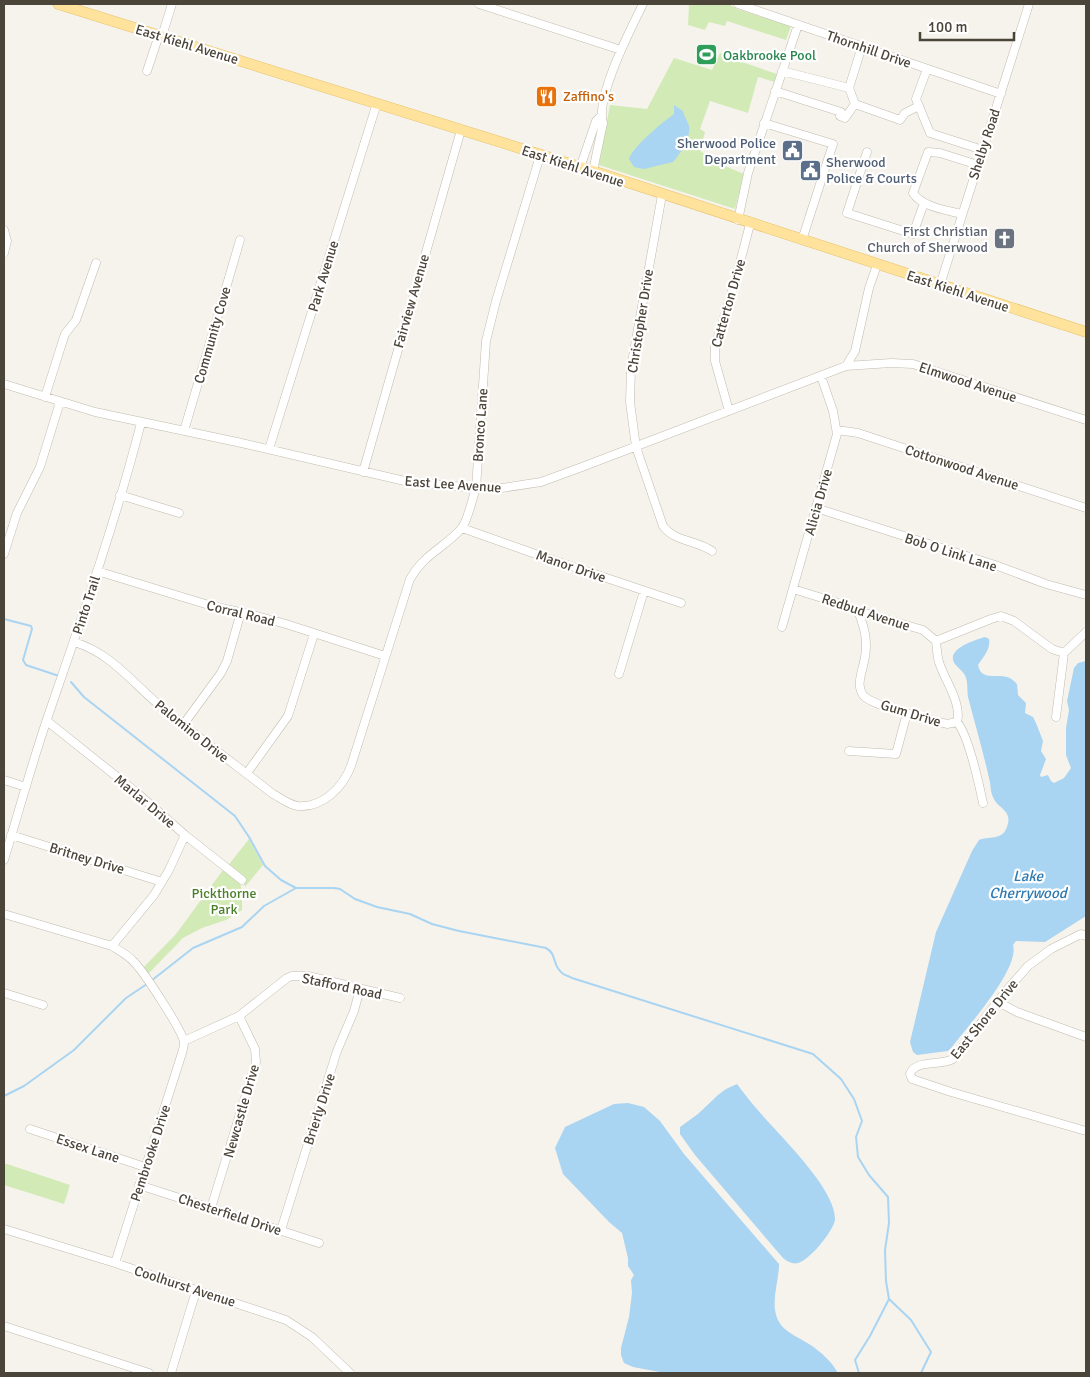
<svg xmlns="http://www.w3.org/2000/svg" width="1090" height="1377" font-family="Signika,sans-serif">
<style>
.green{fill:#d2eab5}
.water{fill:#a9d4f2}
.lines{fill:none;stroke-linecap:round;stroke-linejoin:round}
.stream{stroke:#a9d4f2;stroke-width:2}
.minor-casing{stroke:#c2bbae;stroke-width:9}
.major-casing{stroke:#e6c16a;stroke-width:11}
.minor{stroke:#fff;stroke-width:8}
.major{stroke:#ffe39c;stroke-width:10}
.labels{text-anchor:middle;stroke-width:4.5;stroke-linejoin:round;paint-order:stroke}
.street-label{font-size:14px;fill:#4b4439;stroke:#fff}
.leisure-label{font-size:14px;fill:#27864d;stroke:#fff;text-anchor:start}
.food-label{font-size:14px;fill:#c56008;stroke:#fff;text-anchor:start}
.service-label{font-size:14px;fill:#4e5e75;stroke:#fff;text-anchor:end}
.worship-label{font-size:14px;fill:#5b616d;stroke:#fff;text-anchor:end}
.park-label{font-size:14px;fill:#4a7f2a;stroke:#fff}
.water-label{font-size:15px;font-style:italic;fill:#2e7ab2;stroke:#fff}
</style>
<rect width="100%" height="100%" fill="#f6f3ec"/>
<path class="green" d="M689,4H729L737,9L791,26L786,40L727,21L725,26L709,22L705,30L688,25Z
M720,53L732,55L736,60L777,74L775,82L758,77L748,113L710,101L700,129L705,132L701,147V152L720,159V164L744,174L735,209L599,165L610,105L647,109L674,58L712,70Z
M249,839L263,865L245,887L243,879L227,867Z
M223,870L240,882L242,892V910L226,920L202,928L183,938L148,974L143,968L176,934Z
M4,1163L70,1185L64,1204L4,1185Z"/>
<path class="water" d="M674,105L683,111C684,117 688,121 689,126C691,138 680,154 673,162L644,169L634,167L629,159C633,146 663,122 674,114Z
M985,637L989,639C991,649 983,657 978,665C981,681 996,674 1007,677C1011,678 1014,681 1017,684L1018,695L1026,703L1025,713L1033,717L1036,723L1043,741L1041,751L1046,759L1040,775L1041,777L1048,775L1051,781L1054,783L1064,778L1071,768L1066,755V728L1069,710L1067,701L1074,668L1078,663L1086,661V916L1045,942L1016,941L1013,945C1020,969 967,1027 952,1047L948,1051L917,1055L913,1052L910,1042L936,932L972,851L979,840C988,836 1002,840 1006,829C1015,810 997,809 993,797C990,791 991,784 989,778C983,751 975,724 968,697C967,690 968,684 966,678C964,669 951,666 953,656C956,646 975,640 985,637Z
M737,1084C743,1092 749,1100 756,1108C776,1132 836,1188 835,1219C835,1228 816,1251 809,1256C799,1265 793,1266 783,1258L695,1155L680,1134V1127L698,1114L718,1095L726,1089Z
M628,1103L644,1107L660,1121L684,1154L779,1264C779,1279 773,1294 775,1310C778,1330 793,1334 809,1344C820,1351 832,1362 838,1373H665L633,1367L624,1363L621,1355V1348L629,1317L632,1293L631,1280L634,1275L628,1266V1258L622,1233L609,1222L563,1174L555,1148L565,1127L614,1104Z"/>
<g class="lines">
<path class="stream" d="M4,619L31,626L32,629L23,660L26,665L59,676
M71,682L84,697L235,816L249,837L265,866L281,880L296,888
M151,981L193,948L242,927L264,906L296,888H334L340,889L355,899L377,907L410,914L432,924L459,931L546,948C557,954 552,964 561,972C563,975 569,976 572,978L813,1054L841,1079L854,1099L862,1121L856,1137L858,1157L869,1175L888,1197L889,1223L885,1250L886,1281L889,1299L911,1320L931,1352L921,1373
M4,1096L24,1086L74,1050L126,998L147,984
M859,1373L855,1360L870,1336L889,1299"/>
<defs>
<path id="minor" d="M479,4L621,50
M738,4L1001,94
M162,36L172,4
M927,69L916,99L930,133L983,150
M147,71L159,35
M782,71L849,88
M775,91L841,112L840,116L845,118L855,104L900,120L905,113L919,106
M855,104L849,88L862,46
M764,123L833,144L802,240
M867,152L847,213L913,234L924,203
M580,168L596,121L601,116
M593,171L603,123C595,98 631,28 643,4
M662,195L631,368L630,402L636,447L663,526C675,542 696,540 712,551
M961,214C947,210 922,207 913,193L928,152L940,153L978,165
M738,220L748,173L798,25
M4,230L7,241L4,253
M940,285L1029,4
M846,366L891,363L913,364L1086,420
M4,384L95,412L237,442L409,482L476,488H502L541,482L582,467L846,366L855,351L869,288L877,265
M45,397L62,343L65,334L76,320L96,263
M729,411L715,361V347L736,278L750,224
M837,430L858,433L1086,508
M184,431L240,240
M269,449L377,103
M363,472L461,130
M120,495L179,513
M816,508L995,565L1046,584L1086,595
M462,528L544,557L681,603
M4,554L17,513L40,467L60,402
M97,571L212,606L253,615L286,624L385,656
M793,589L835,602L858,611L923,630L936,641
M858,611C864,626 868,640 865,657C864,664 861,672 860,680C859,684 860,691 863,695C871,706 932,720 947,724L957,722C962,704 946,682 940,665C937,658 937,649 936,641
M782,627L837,434L833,411L821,376
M936,641L991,619L1001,616L1014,621L1052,649L1064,653L1086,632
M74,642C112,653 135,686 165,710C200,739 237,766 273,794C281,798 289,805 298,806C323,808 343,787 351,766L410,579C424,554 444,548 461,529C468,521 472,499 476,488L486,341L496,301L540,156
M619,674L644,591
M1056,717L1064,653
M47,721L136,792L185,835L242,880
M957,722C969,736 979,784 983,803
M183,725L221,673L227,661L241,612
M849,751L896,754L907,713
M247,773L288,716L314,634
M4,780L26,787
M11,835L162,882
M4,860C18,814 31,767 46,722C80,623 115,524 141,423
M4,914L112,946C120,951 128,955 134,962C144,972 182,1030 184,1042C184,1045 183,1050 182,1053L115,1263
M1086,936L1081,934L1051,949L1028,966L1006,991L953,1059C941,1066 915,1059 910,1074L912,1079L951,1092L1086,1131
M112,946L154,895L169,870L185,835
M4,993L43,1005
M998,1002L1017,1012L1086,1037
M184,1041L239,1016L287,978L292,976H308L400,998
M30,1129L145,1167
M139,1185L319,1243
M211,1208L256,1062L255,1049L239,1016
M4,1229L115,1263L286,1320L312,1337L350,1373
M281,1230L337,1051L354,1011L360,989
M4,1326L149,1373
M171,1373L196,1291"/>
<path id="major" d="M58,4L593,171L1086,332"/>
</defs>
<use href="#minor" class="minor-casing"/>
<use href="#major" class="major-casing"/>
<use href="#minor" class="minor"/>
<use href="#major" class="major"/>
</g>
<defs>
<symbol id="stadium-square" viewBox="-11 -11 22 22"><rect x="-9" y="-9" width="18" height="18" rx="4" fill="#2e9e5b" stroke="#fff"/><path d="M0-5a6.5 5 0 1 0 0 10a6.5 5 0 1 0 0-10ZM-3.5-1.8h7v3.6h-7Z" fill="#fff"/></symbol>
<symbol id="restaurant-square" viewBox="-11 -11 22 22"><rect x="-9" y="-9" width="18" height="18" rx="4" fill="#e8710a" stroke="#fff"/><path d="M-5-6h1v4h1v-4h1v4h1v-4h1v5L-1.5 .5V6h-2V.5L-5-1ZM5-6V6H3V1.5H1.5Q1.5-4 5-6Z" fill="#fff"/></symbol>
<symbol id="civic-square" viewBox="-11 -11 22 22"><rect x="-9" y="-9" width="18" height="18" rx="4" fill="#5c6f8a" stroke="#fff"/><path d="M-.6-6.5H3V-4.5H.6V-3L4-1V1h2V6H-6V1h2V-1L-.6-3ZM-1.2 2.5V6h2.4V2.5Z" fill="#fff"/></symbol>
<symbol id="church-square" viewBox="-11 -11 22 22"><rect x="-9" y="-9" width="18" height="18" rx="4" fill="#6b7280" stroke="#fff"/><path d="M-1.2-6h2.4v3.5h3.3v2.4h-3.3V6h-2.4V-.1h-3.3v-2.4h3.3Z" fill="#fff"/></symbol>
</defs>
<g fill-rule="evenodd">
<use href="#stadium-square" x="694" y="42" width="25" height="25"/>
<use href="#restaurant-square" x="534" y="84" width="25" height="25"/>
<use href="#civic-square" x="780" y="138" width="25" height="25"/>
<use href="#civic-square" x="798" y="158" width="25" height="25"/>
<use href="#church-square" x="992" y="226" width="25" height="25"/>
</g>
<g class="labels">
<g class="street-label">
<text transform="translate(187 44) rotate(17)" y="5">East Kiehl Avenue</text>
<text transform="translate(869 49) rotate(19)" y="5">Thornhill Drive</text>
<text transform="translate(984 144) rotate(-72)" y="5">Shelby Road</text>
<text transform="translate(573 166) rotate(18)" y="5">East Kiehl Avenue</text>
<text transform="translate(323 276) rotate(-73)" y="5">Park Avenue</text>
<text transform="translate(958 291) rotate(18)" y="5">East Kiehl Avenue</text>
<text transform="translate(411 301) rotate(-74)" y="5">Fairview Avenue</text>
<text transform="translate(728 303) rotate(-74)" y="5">Catterton Drive</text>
<text transform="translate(640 321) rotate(-81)" y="5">Christopher Drive</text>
<text transform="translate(212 335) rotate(-74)" y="5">Community Cove</text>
<text transform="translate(968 382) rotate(18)" y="5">Elmwood Avenue</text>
<text transform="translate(480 425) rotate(-86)" y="5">Bronco Lane</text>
<text transform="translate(962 467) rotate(18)" y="5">Cottonwood Avenue</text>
<text transform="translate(453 484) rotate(4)" y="5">East Lee Avenue</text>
<text transform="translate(818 502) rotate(-74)" y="5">Alicia Drive</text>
<text transform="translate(951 552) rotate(18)" y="5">Bob O Link Lane</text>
<text transform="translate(571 566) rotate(19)" y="5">Manor Drive</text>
<text transform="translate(86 605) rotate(-72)" y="5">Pinto Trail</text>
<text transform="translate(866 612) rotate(18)" y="5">Redbud Avenue</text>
<text transform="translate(241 613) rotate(14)" y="5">Corral Road</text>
<text transform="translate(911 713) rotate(17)" y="5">Gum Drive</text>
<text transform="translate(192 731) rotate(39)" y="5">Palomino Drive</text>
<text transform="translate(145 801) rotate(40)" y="5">Marlar Drive</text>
<text transform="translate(87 858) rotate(17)" y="5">Britney Drive</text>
<text transform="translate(342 986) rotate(12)" y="5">Stafford Road</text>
<text transform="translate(984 1019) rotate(-51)" y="5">East Shore Drive</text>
<text transform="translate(319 1109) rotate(-72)" y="5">Brierly Drive</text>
<text transform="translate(241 1111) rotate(-74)" y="5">Newcastle Drive</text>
<text transform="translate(88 1148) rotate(18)" y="5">Essex Lane</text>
<text transform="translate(150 1153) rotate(-72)" y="5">Pembrooke Drive</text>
<text transform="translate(230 1214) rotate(18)" y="5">Chesterfield Drive</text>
<text transform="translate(185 1286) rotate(18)" y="5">Coolhurst Avenue</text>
</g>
<g class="leisure-label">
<text x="723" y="60">Oakbrooke Pool</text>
</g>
<g class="food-label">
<text x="563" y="101">Zaffino's</text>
</g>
<g class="service-label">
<text x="776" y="148">Sherwood Police<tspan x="776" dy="16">Department</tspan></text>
<text x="826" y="167" text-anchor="start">Sherwood<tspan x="826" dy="16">Police &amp; Courts</tspan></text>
</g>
<g class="worship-label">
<text x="988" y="236">First Christian<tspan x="988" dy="16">Church of Sherwood</tspan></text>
</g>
<g class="park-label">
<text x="224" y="898">Pickthorne<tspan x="224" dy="16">Park</tspan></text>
</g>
<g class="water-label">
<text x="1028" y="881">Lake<tspan x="1028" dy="17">Cherrywood</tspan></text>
</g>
</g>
<rect width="1090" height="1377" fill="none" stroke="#4b4439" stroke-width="10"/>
<path d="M920 32v8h94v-8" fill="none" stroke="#4b4439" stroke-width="2.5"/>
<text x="928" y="32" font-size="15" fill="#4b4439" stroke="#ffffff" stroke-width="4" paint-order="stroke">100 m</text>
</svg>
